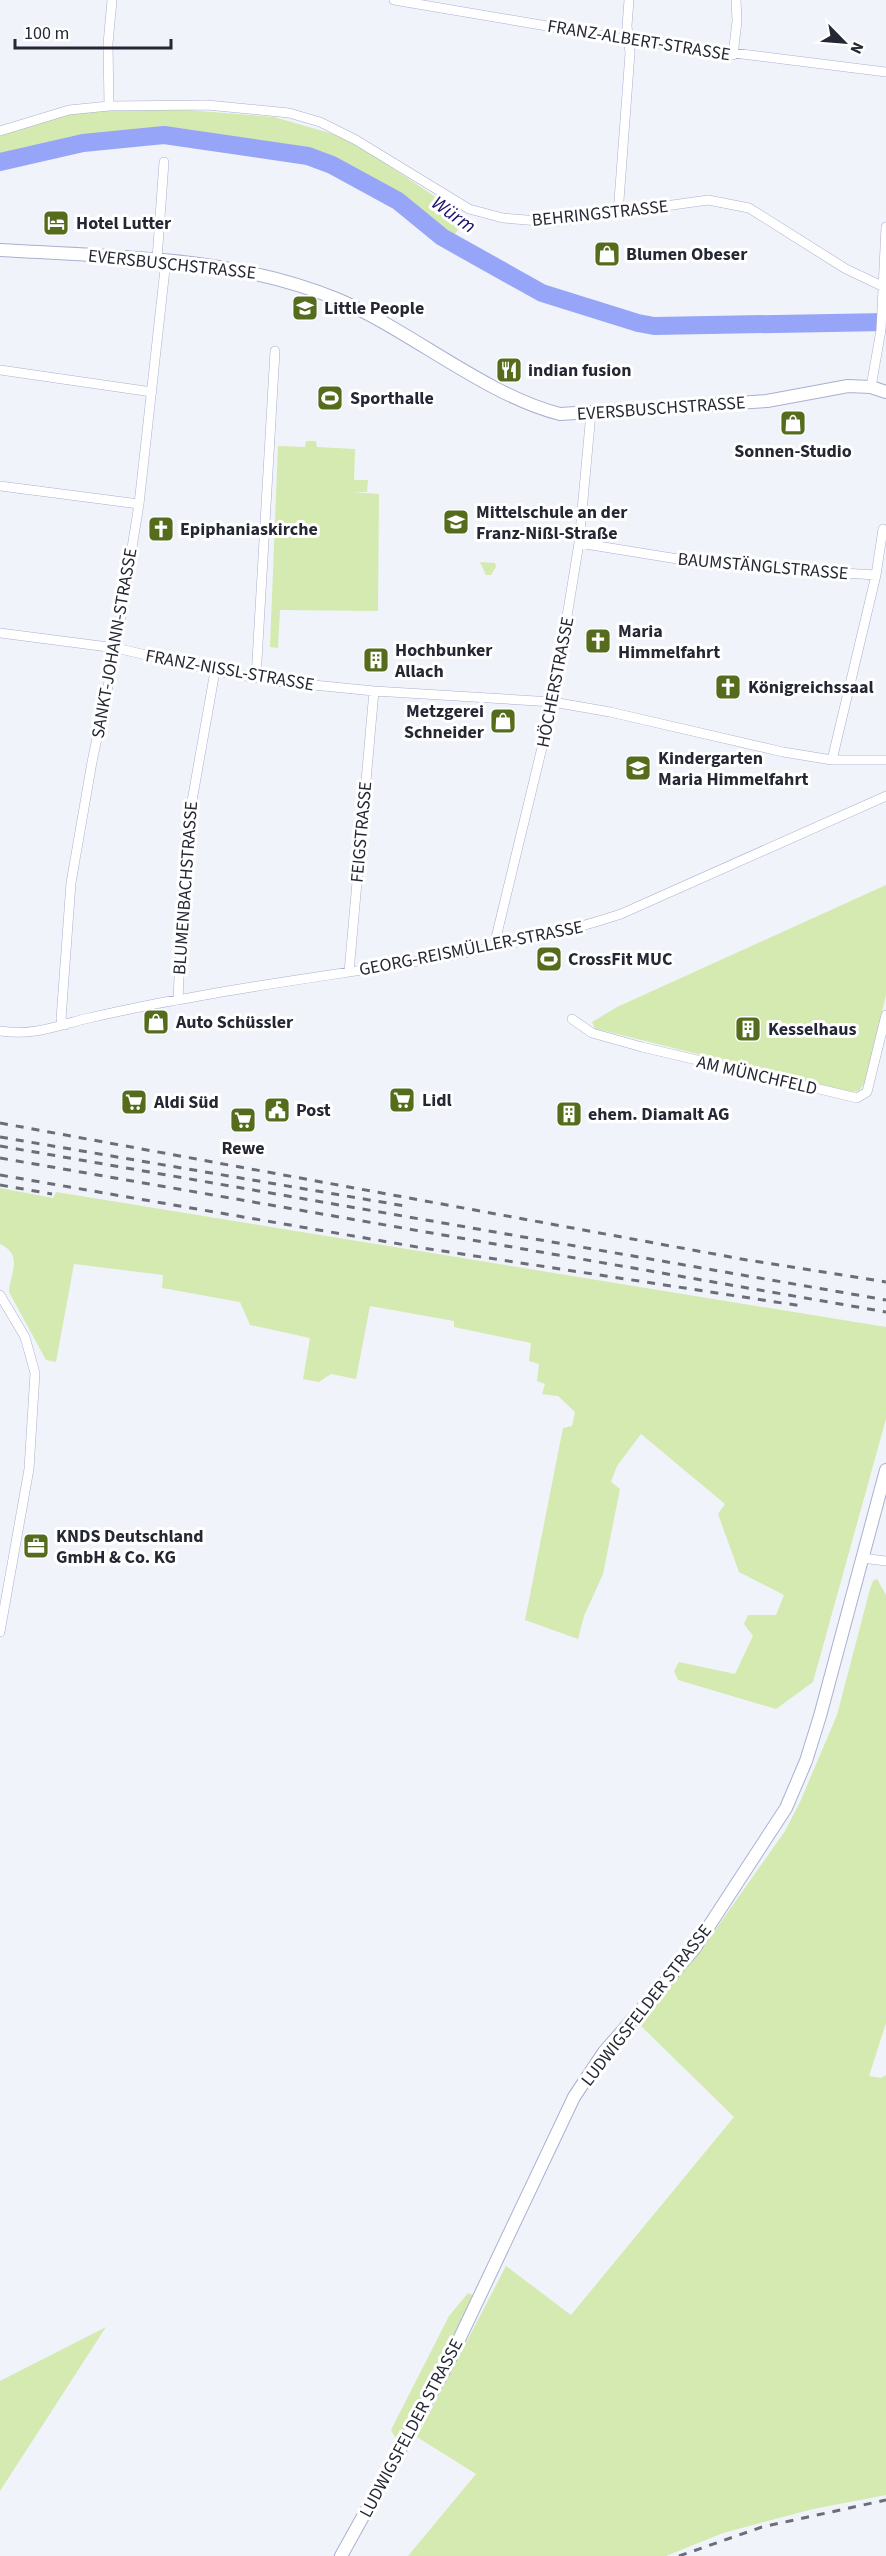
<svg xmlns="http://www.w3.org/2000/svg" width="886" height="2556" font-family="'Source Sans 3',sans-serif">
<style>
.green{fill:#d4eab0}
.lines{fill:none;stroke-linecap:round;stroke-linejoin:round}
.river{stroke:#97a5f8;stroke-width:18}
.street-casing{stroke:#a9b0d0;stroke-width:10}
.secondary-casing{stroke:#a9b0d0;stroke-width:14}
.street{stroke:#fff;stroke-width:9}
.secondary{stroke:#fff;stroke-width:12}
.rail{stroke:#6b6e78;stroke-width:3;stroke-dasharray:8 8;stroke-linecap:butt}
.labels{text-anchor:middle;stroke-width:6;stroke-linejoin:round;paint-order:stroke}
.street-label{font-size:18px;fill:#252834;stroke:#fff}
.poi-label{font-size:18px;font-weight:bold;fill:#252834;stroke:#fff;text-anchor:start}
.water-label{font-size:20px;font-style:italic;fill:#1c1171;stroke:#fff}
</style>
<rect width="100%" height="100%" fill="#f1f3fa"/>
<path class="green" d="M174,109L274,117L347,138L466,217L453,237C418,204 339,153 292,145C275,143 258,143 242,140C220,136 197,129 174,128C156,127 138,134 120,135C74,139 44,140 0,157V136L79,110Z
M306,441H316L317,447L355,449L354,480H368L367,492H353L379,494L378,611L280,610L278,648L270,647L278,446L305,447Z
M480,562L495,563L496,567L491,575H486Z
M886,885V995L865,1082L859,1091L851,1092L605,1031L595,1029L592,1022L617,1007Z
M0,1188L53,1198L56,1192L886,1327V1419L813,1682L776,1709L678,1680L674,1671L679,1662L735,1674L753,1636L744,1624L748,1615H776L784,1595L739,1572L718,1514L725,1504L641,1434L617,1466L611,1482L620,1489L603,1574L584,1616L578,1639L525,1620L563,1428L572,1426L575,1412L558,1396L542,1394L545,1384L537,1381L539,1364L529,1361L531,1343L454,1327V1321L370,1306L356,1379L331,1374L319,1382L303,1379L310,1338L250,1325L240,1302L162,1288L163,1275L74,1264L56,1362L46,1360L9,1292C10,1273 24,1255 0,1244Z
M877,1579L886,1595V2023L869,2076L881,2078L886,2075V2495L813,2509L723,2533L666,2556H408L476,2474L417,2437L506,2266L571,2315L734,2117L639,2024L704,1946L785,1831L800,1802L837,1715L870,1589L873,1581Z
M468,2293L473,2295L400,2446L391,2430L449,2316Z
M106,2327L0,2491V2381Z"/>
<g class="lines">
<path class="river" d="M0,162L83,143L164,135L308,156L332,165L398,201L442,237L542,293L638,323L654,326L886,322"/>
<defs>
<path id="street" d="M394,0L629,40L886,72
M733,55L737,21L736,0
M109,106L108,44L112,0
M0,131L69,110L109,106L207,105L289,113L320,122L356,140L469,209L503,218L552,222L708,200L749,208L846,269L884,287
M618,214L630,53L627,26L629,0
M157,259L164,162
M0,370L152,392
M871,387L881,330L886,227
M0,486L139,504
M579,543L715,565L876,575
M0,633L116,648L215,671L283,682L374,691L553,702L610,712L783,752L832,760H886
M256,678L275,351
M832,760L876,575L883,529
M494,946L553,702L579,543L591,413
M349,972L374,691
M178,999L186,835L215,671
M572,1019L592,1033L642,1047L857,1098L867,1092L886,1015
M65,1025L61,1019L71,883L92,762L116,648L139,504L166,260
M0,1031C35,1036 55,1026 89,1018C120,1011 151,1004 183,999C328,971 479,961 621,914L886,796
M0,1295L25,1337L35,1373L29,1469L0,1632
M862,1558L886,1561"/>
<path id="secondary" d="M0,250C114,257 230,255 337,299C410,330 485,395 560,414L767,401L848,386L871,387L886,392
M341,2556L447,2365L574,2097L604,2052L694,1949L786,1808L806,1761L820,1716L886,1470"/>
</defs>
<use href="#street" class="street-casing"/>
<use href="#secondary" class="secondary-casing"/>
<use href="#street" class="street"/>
<use href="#secondary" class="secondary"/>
<path class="rail" d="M0,1123L747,1260L886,1282
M0,1137L405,1206
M0,1146L886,1300
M0,1158L886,1312
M0,1175L423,1248L802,1306
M0,1185L52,1194
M679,2556L762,2527L886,2500"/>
</g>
<defs>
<symbol id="hotel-square" viewBox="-11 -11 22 22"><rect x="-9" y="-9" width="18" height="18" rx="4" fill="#556c1d" stroke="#fff"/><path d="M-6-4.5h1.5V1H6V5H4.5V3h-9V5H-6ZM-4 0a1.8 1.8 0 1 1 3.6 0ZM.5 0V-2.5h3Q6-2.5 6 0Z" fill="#fff"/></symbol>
<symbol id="shop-square" viewBox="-11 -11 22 22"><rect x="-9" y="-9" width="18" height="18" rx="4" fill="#556c1d" stroke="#fff"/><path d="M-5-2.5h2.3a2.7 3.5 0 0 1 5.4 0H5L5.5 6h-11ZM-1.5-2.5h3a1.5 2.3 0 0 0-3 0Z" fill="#fff"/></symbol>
<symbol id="school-square" viewBox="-11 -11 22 22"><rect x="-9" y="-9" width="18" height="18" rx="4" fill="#556c1d" stroke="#fff"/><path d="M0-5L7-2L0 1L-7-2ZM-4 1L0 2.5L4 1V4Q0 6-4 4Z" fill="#fff"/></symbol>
<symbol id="restaurant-square" viewBox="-11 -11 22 22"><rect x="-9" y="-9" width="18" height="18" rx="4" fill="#556c1d" stroke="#fff"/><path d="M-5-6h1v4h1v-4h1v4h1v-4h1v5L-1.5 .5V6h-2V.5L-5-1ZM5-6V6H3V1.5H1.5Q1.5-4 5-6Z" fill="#fff"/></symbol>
<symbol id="stadium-square" viewBox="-11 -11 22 22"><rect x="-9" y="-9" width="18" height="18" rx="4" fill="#556c1d" stroke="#fff"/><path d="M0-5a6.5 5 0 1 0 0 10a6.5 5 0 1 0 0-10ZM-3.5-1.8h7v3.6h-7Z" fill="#fff"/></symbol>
<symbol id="church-square" viewBox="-11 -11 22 22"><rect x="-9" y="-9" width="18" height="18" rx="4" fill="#556c1d" stroke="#fff"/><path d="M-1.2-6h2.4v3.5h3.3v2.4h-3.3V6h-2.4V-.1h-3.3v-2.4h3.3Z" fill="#fff"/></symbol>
<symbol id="building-square" viewBox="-11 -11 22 22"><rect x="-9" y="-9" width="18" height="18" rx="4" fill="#556c1d" stroke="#fff"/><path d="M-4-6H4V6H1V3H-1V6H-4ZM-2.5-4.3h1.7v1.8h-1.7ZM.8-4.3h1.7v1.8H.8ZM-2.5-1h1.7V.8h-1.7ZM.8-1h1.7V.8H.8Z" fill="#fff"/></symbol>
<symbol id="supermarket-square" viewBox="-11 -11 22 22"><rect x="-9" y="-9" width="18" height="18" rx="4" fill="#556c1d" stroke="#fff"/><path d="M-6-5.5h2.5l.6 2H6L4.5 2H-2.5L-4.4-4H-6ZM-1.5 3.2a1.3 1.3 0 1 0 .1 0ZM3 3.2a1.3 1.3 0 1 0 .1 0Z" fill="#fff"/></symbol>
<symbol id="civic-square" viewBox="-11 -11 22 22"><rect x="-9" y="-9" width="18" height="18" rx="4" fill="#556c1d" stroke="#fff"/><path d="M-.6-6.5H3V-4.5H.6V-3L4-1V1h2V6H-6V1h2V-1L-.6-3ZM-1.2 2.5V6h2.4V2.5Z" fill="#fff"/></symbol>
<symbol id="office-square" viewBox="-11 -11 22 22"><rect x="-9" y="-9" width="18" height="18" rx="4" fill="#556c1d" stroke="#fff"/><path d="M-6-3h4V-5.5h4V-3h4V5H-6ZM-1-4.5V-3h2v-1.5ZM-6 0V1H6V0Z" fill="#fff"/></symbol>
</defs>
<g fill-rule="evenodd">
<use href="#hotel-square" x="41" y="208" width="30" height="30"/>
<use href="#shop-square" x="592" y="239" width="30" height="30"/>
<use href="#school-square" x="290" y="293" width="30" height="30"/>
<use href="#restaurant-square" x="494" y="355" width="30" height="30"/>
<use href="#stadium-square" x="315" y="383" width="30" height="30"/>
<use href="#shop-square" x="778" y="408" width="30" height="30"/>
<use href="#school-square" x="441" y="507" width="30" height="30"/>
<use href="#church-square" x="146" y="514" width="30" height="30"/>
<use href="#church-square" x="583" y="626" width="30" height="30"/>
<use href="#building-square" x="361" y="645" width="30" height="30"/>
<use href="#church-square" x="713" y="672" width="30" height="30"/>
<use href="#shop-square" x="488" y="706" width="30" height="30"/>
<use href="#school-square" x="623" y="753" width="30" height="30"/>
<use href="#stadium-square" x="534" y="944" width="30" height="30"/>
<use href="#shop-square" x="141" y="1007" width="30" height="30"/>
<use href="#building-square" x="733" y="1014" width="30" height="30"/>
<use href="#supermarket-square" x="387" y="1085" width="30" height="30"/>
<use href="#supermarket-square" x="119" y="1087" width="30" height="30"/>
<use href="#civic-square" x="262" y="1095" width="30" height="30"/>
<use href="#building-square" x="554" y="1099" width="30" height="30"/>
<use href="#supermarket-square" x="228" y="1105" width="30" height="30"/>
<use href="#office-square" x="21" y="1531" width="30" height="30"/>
</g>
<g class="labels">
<g class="street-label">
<text transform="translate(639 40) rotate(9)" y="6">FRANZ-ALBERT-STRASSE</text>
<text transform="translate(600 213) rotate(-6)" y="6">BEHRINGSTRASSE</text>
<text transform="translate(172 264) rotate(6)" y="6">EVERSBUSCHSTRASSE</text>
<text transform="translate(661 408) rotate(-4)" y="6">EVERSBUSCHSTRASSE</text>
<text transform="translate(763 566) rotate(5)" y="6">BAUMSTÄNGLSTRASSE</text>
<text transform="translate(114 643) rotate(-80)" y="6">SANKT-JOHANN-STRASSE</text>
<text transform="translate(230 670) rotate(10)" y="6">FRANZ-NISSL-STRASSE</text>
<text transform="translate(555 682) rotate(-79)" y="6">HÖCHERSTRASSE</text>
<text transform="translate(361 832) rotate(-85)" y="6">FEIGSTRASSE</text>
<text transform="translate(185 888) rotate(-86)" y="6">BLUMENBACHSTRASSE</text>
<text transform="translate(471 948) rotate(-11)" y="6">GEORG-REISMÜLLER-STRASSE</text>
<text transform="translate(757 1075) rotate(13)" y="6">AM MÜNCHFELD</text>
<text transform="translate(646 2005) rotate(-52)" y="6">LUDWIGSFELDER STRASSE</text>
<text transform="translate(411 2428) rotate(-62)" y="6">LUDWIGSFELDER STRASSE</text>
</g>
<g class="poi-label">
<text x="76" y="229">Hotel Lutter</text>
<text x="626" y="260">Blumen Obeser</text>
<text x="324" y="314">Little People</text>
<text x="528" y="376">indian fusion</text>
<text x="350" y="404">Sporthalle</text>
<text x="793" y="457" text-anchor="middle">Sonnen-Studio</text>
<text x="476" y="518">Mittelschule an der<tspan x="476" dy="21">Franz-Nißl-Straße</tspan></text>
<text x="180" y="535">Epiphaniaskirche</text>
<text x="618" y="637">Maria<tspan x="618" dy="21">Himmelfahrt</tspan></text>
<text x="395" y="656">Hochbunker<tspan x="395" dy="21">Allach</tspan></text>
<text x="748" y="693">Königreichssaal</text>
<text x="484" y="717" text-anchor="end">Metzgerei<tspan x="484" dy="21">Schneider</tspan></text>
<text x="658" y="764">Kindergarten<tspan x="658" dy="21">Maria Himmelfahrt</tspan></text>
<text x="568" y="965">CrossFit MUC</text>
<text x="176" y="1028">Auto Schüssler</text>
<text x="768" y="1035">Kesselhaus</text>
<text x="422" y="1106">Lidl</text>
<text x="154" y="1108">Aldi Süd</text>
<text x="296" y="1116">Post</text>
<text x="588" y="1120">ehem. Diamalt AG</text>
<text x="243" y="1154" text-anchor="middle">Rewe</text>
<text x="56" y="1542">KNDS Deutschland<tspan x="56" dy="21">GmbH &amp; Co. KG</tspan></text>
</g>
<g class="water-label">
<text transform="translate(454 214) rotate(35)" y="7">Würm</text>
</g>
</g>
<g transform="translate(844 42) rotate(115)" stroke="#ffffff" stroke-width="4.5" paint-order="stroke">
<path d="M0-4.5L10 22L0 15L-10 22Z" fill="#252834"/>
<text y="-9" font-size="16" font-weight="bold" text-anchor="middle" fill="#252834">N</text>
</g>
<path d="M15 39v9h156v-9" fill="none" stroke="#252834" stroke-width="3"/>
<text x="24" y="39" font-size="18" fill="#252834" stroke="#ffffff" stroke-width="4.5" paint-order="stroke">100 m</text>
</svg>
